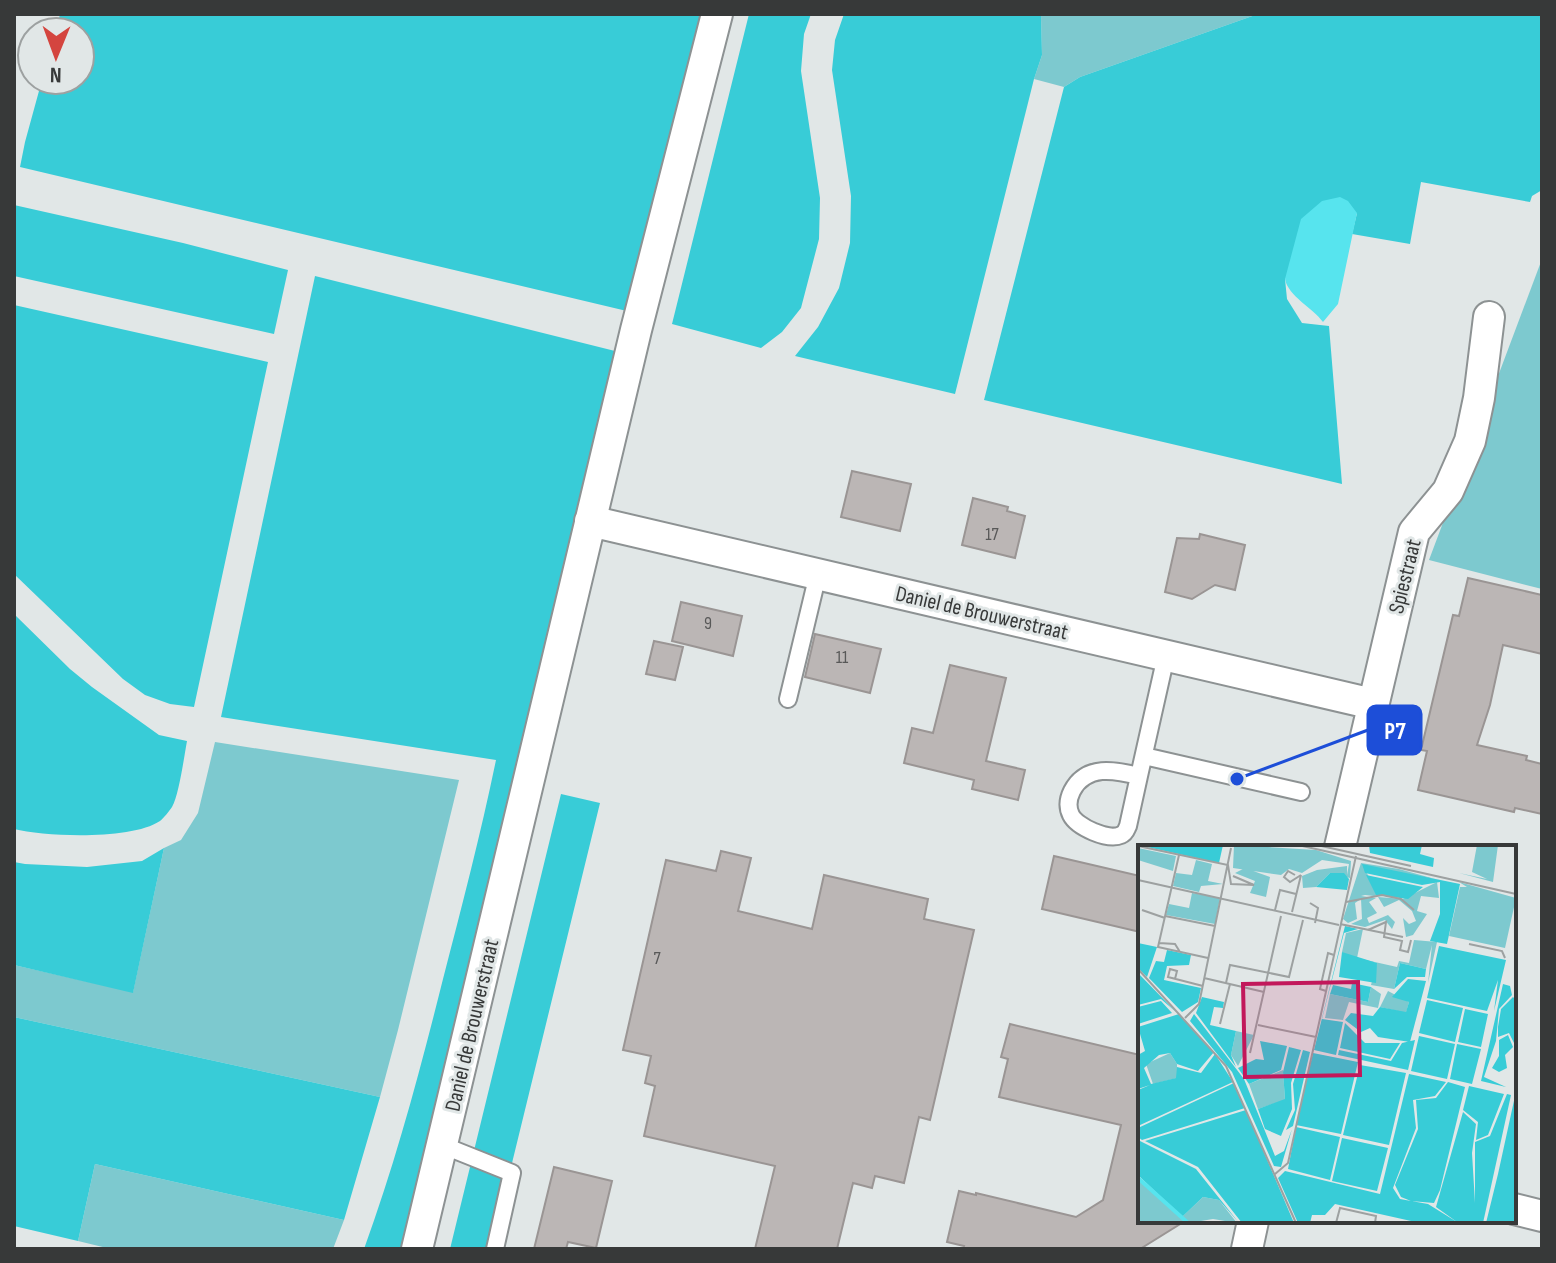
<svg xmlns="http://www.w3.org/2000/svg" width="1556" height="1263" font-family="'Sofia Sans Condensed',sans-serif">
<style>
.green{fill:#7dc9cf}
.forest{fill:#38ccd7}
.water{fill:#57e4ee}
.building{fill:#bbb6b5;stroke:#9a9594;stroke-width:2}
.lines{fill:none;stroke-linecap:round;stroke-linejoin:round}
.service-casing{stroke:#8d9293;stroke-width:20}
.minor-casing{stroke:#8d9293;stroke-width:34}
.service{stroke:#fff;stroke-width:16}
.minor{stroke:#fff;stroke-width:30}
.labels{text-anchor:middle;stroke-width:6;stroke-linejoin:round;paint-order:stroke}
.number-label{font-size:18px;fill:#585858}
.street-label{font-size:22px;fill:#373939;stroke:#e1e7e7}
.inset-river{fill:none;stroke:#57e4ee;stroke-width:4}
.inset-road{fill:none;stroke:#9da1a1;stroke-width:2}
.view{fill:#c2185b;fill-opacity:0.15;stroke:#c2185b;stroke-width:4}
.inset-edge{fill:none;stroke:#373939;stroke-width:4}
.leader{fill:none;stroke:#1d4ed8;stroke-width:3}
.callout-dot{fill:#1d4ed8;stroke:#e1e7e7;stroke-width:3}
.callout{fill:#1d4ed8;stroke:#1d4ed8;stroke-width:3}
.callout-label{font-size:24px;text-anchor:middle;font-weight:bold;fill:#fff}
</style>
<rect width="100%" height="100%" fill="#e1e7e7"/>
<path class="green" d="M1041,14H1258L1080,77L1064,87L1034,79L1042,55Z
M1542,259V589L1429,560Z
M215,742L459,780L398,1030L380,1097L14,1017V965L133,992L164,848L181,840L198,813Z
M95,1164L344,1220L333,1249H111L78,1241Z"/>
<path class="forest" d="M60,14H705L631,312L20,167L25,142L42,80H80V32H56Z
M749,14H811L804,34L801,71L820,198L819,239L801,308L782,332L761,348L672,324Z
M844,14H1041L1042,55L1034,79L955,394L795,356L818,327L839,288L850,243L851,196L832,70L835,40Z
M1258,14H1542V190L1532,196L1530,202L1421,182L1410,244L1352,234L1357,213L1285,279L1287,299L1302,323L1329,326L1342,484L984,400L1064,87L1080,77Z
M14,205L183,243L288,270L274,334L14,276Z
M315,276L619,352L404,1249H364C396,1161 420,1071 443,979C462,906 481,833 496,760L221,717Z
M14,305L268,362L194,707L170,704L145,695L123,679L14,574Z
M14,614L70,669L92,687L159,735L187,741C184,757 179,795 172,807C169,811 164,818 160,821C132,840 46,837 14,829Z
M561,794L600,803L491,1249H450Z
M164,848L133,993L14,965V862L25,864L87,867L142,861Z
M14,1017L380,1097L344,1220L95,1164L78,1241L14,1226Z"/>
<path class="water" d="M1340,197L1348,201L1357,213L1338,304L1323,322C1313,308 1288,296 1285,279L1301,219L1322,201Z"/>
<path class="building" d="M852,471L911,484L900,531L841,517Z
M973,498L1008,507L1007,511L1025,516L1015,558L962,545Z
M1200,534L1245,545L1235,590L1215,585L1192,599L1165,592L1177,538L1199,539Z
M1468,578L1542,595V654L1503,645L1490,705L1477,745L1527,756L1526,760L1542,764V814L1515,808L1514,812L1418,790L1427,751L1421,750L1453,615L1459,616Z
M681,602L742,616L733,656L672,641Z
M815,634L881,649L870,693L805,677Z
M654,641L683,647L675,680L646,674Z
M950,665L1006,678L986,761L1025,770L1018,800L972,789L974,780L904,763L912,728L933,733Z
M721,851L751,858L738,911L812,929L824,875L928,899L924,919L974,930L930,1120L919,1117L904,1183L875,1176L872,1188L853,1183L837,1249H755L775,1166L644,1136L655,1086L645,1083L651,1056L623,1050L666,860L716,871Z
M1054,856L1140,876V932L1042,909Z
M1010,1024L1140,1055V1221H1185L1140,1249H963L964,1246L947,1242L959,1191L976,1195V1193L1076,1217L1103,1200L1121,1125L999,1097L1008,1059L1001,1057Z
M554,1167L612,1181L596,1248L568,1242L566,1249H534Z"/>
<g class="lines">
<defs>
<path id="service" d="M788,699L818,574
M1144,756L1301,792
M1139,776L1128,826C1126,830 1126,833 1121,835C1108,841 1077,827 1071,815C1067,807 1068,799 1072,791C1086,764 1115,770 1139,776L1166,656
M442,1145L512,1173L495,1249"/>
<path id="minor" d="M590,521L1373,704
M1340,847L1414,532L1448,491L1470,441L1479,398L1489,317
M1514,1209L1542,1216
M417,1249L636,330L717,14
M1247,1249L1253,1221"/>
</defs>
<use href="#service" class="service-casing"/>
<use href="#minor" class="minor-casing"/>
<use href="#service" class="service"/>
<use href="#minor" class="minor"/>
</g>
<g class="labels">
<g class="number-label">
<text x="992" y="540">17</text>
<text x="708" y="629">9</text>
<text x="842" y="663">11</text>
<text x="657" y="964">7</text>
</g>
<g class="street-label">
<text transform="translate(1404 576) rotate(-76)" y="8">Spiestraat</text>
<text transform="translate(982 612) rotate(13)" y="8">Daniel de Brouwerstraat</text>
<text transform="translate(471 1025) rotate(-77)" y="8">Daniel de Brouwerstraat</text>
</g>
</g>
<g transform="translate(1138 845)">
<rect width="378" height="378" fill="#e1e7e7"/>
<path d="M96,0L178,5L213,16L212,33L192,28L178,42L165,43L164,31L179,25L209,21V30L211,19L184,15L164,28L151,24L143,30L95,23ZM339,0H360L355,37L321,28L349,34L334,27ZM0,3L38,11L35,26L0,15ZM58,15L74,19L70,36L85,39L63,41L61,47L35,41L38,28L54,30ZM223,18L261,24L297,34L226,23L241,50L236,51L227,50L223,51L238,53L231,57L239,68L229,73L231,78L250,70L257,77L254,84L247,75L227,82L213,79L224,74L223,54L217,58L219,74L210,78L205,74ZM107,23L132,32L128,52L112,48L117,36L97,28ZM299,37L301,53L283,51L279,66L289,69L275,90L268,92L265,73L271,79L278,76L274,66L261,55L246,62L240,52L265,54ZM321,37L378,53L367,103L311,91L322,42H329ZM54,48L82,53L77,79L28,70L31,59L51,63ZM225,84L219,113L259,122L261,116L271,118L276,95L299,97L290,138L294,100L288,124L262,118L256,144L233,140L239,118L210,112L204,107L208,88ZM233,142L243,149L240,163L211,157L205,175L187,173L192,149L230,157ZM250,146L271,157L268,168L242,162ZM98,186L116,190L100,221L93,210ZM32,208L39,219V233L15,239L8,219ZM145,225L147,255L120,264L111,239ZM0,333L38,369L48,378H0ZM65,352L81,355L99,378L75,374L51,378L44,372Z" fill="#7dc9cf"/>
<path d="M0,0H85L81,18ZM231,0H284L282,9L296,13L295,22L232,8ZM224,19L322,39L309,99L292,96L302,69V37L284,40L227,28ZM192,28H206L211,34L209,45L178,42ZM228,30L285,42L270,54L238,50ZM207,81L220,84L206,88L184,174L205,177L198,210L176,205ZM0,98L19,102L9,132L0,123ZM301,101L368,115L356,166L360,135L349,166L289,153ZM29,105L53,110L51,120L29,121L26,135L63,143L60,157L44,167L11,133L18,116L26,117ZM204,107L239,118L238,138L201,132ZM262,118L288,124L287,132H269L256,144ZM0,128L38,167L23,154L0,160ZM270,134L288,136L272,197L240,192L232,183L223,187L207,175L213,168L235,171L242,162L268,167L271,157L254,152ZM214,138L233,142L230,157L192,149L195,140L213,144ZM365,139L372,141L374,150L361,164L358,196L346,232L368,242L343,236ZM64,152L86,157L85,163L76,162L72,180L98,186L93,210L98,222L58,168ZM375,152L378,155L377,200L371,188L360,192V182L363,164ZM289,155L325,163L317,197L281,188ZM23,156L34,168L0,179V162ZM327,164L350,169L343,202L320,197ZM41,169L76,207L60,226L39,219L32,208L21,210L6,223L13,239L38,233L39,222L63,228L77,209L95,237L0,281V245L12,240L0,244V210L7,206L0,182ZM56,169L106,234L137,311L146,306L154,284L143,322L136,321L94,227L52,176ZM207,178L227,198H262L252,214L202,203ZM370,190L375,202L367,210L369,223L361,227L354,223L361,211V195ZM281,191L317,199L309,234L273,226ZM277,195L270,225L200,210L201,205L253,216L264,198ZM122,196L149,201L143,225L111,239L100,223L118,214L126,215ZM319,199L343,204L334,239L312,234ZM151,202L163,205L153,238L154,264L143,291L127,284L120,264L147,254L145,227ZM165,205L172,207L155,281L148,285L157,265L155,239ZM175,208L220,217L203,289L158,280ZM222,220L268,228L251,300L205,290ZM271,229L308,237L297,251L275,255L278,283L255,343L262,354L290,359L319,377L298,362L325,267L338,279L334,308L337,358V297L352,291L369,249L373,250L345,378H282L197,359L187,370H174L172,378H160L140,333L147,326L242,349ZM310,237L327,242L302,345L296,358L273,356L263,352L257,340L280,284L278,255L298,253ZM96,238L107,263L4,295L0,292V283ZM331,241L366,249L350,290L338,295L340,277L325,265ZM377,251L378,378H348L360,329ZM108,265L156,378H104L60,322L7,296ZM158,282L202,292L192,335L150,324ZM204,293L250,303L239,346L194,336ZM0,295L58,324L101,378L81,355L65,352L44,372L0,330Z" fill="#38ccd7"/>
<path class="inset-river" d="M0,333L50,378"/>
<path class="inset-road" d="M160,0L378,49M179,0L273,21M0,1L90,20L93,39L116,40L95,31M41,10L20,102L70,113M157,30L150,26L146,32L152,37L163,30M0,35L201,80M208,57L244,50L263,54L276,65M172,58L180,63L177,78M4,65L27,73M137,65L142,45L158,49M154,67L163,30M27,71L77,81M202,79L265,92M230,85L248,77L246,92L264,96L262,105L270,107L273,95M21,98L37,99L42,107M331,99L364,106L367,113M0,124L88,221L158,378M66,133L126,147M37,134L39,126L32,124L30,132L65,141M88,138L92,120L151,132L165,75M188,146L182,144L190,108L196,110M47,173L61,159L93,3M82,179L92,139M120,180L178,192M112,208L143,71M137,329L150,318L218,11M198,378L202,363L238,371L237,378"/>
<path class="view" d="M220,137L222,230L107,232L105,139Z"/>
<rect width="378" height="378" class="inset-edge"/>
</g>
<path class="leader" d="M1237 779L1368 730"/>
<circle class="callout-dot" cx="1237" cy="779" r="8"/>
<rect class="callout" x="1368" y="706" width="53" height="48" rx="8"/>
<g class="callout-label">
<text x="1395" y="739">P7</text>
</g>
<rect width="1556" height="1263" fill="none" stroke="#373939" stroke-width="32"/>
<g transform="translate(56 56) rotate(181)"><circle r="38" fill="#e1e7e7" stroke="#9da1a1" stroke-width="2"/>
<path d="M0-6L14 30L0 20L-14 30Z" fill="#d4453f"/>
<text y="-12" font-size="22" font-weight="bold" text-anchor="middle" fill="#373939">N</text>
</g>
</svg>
